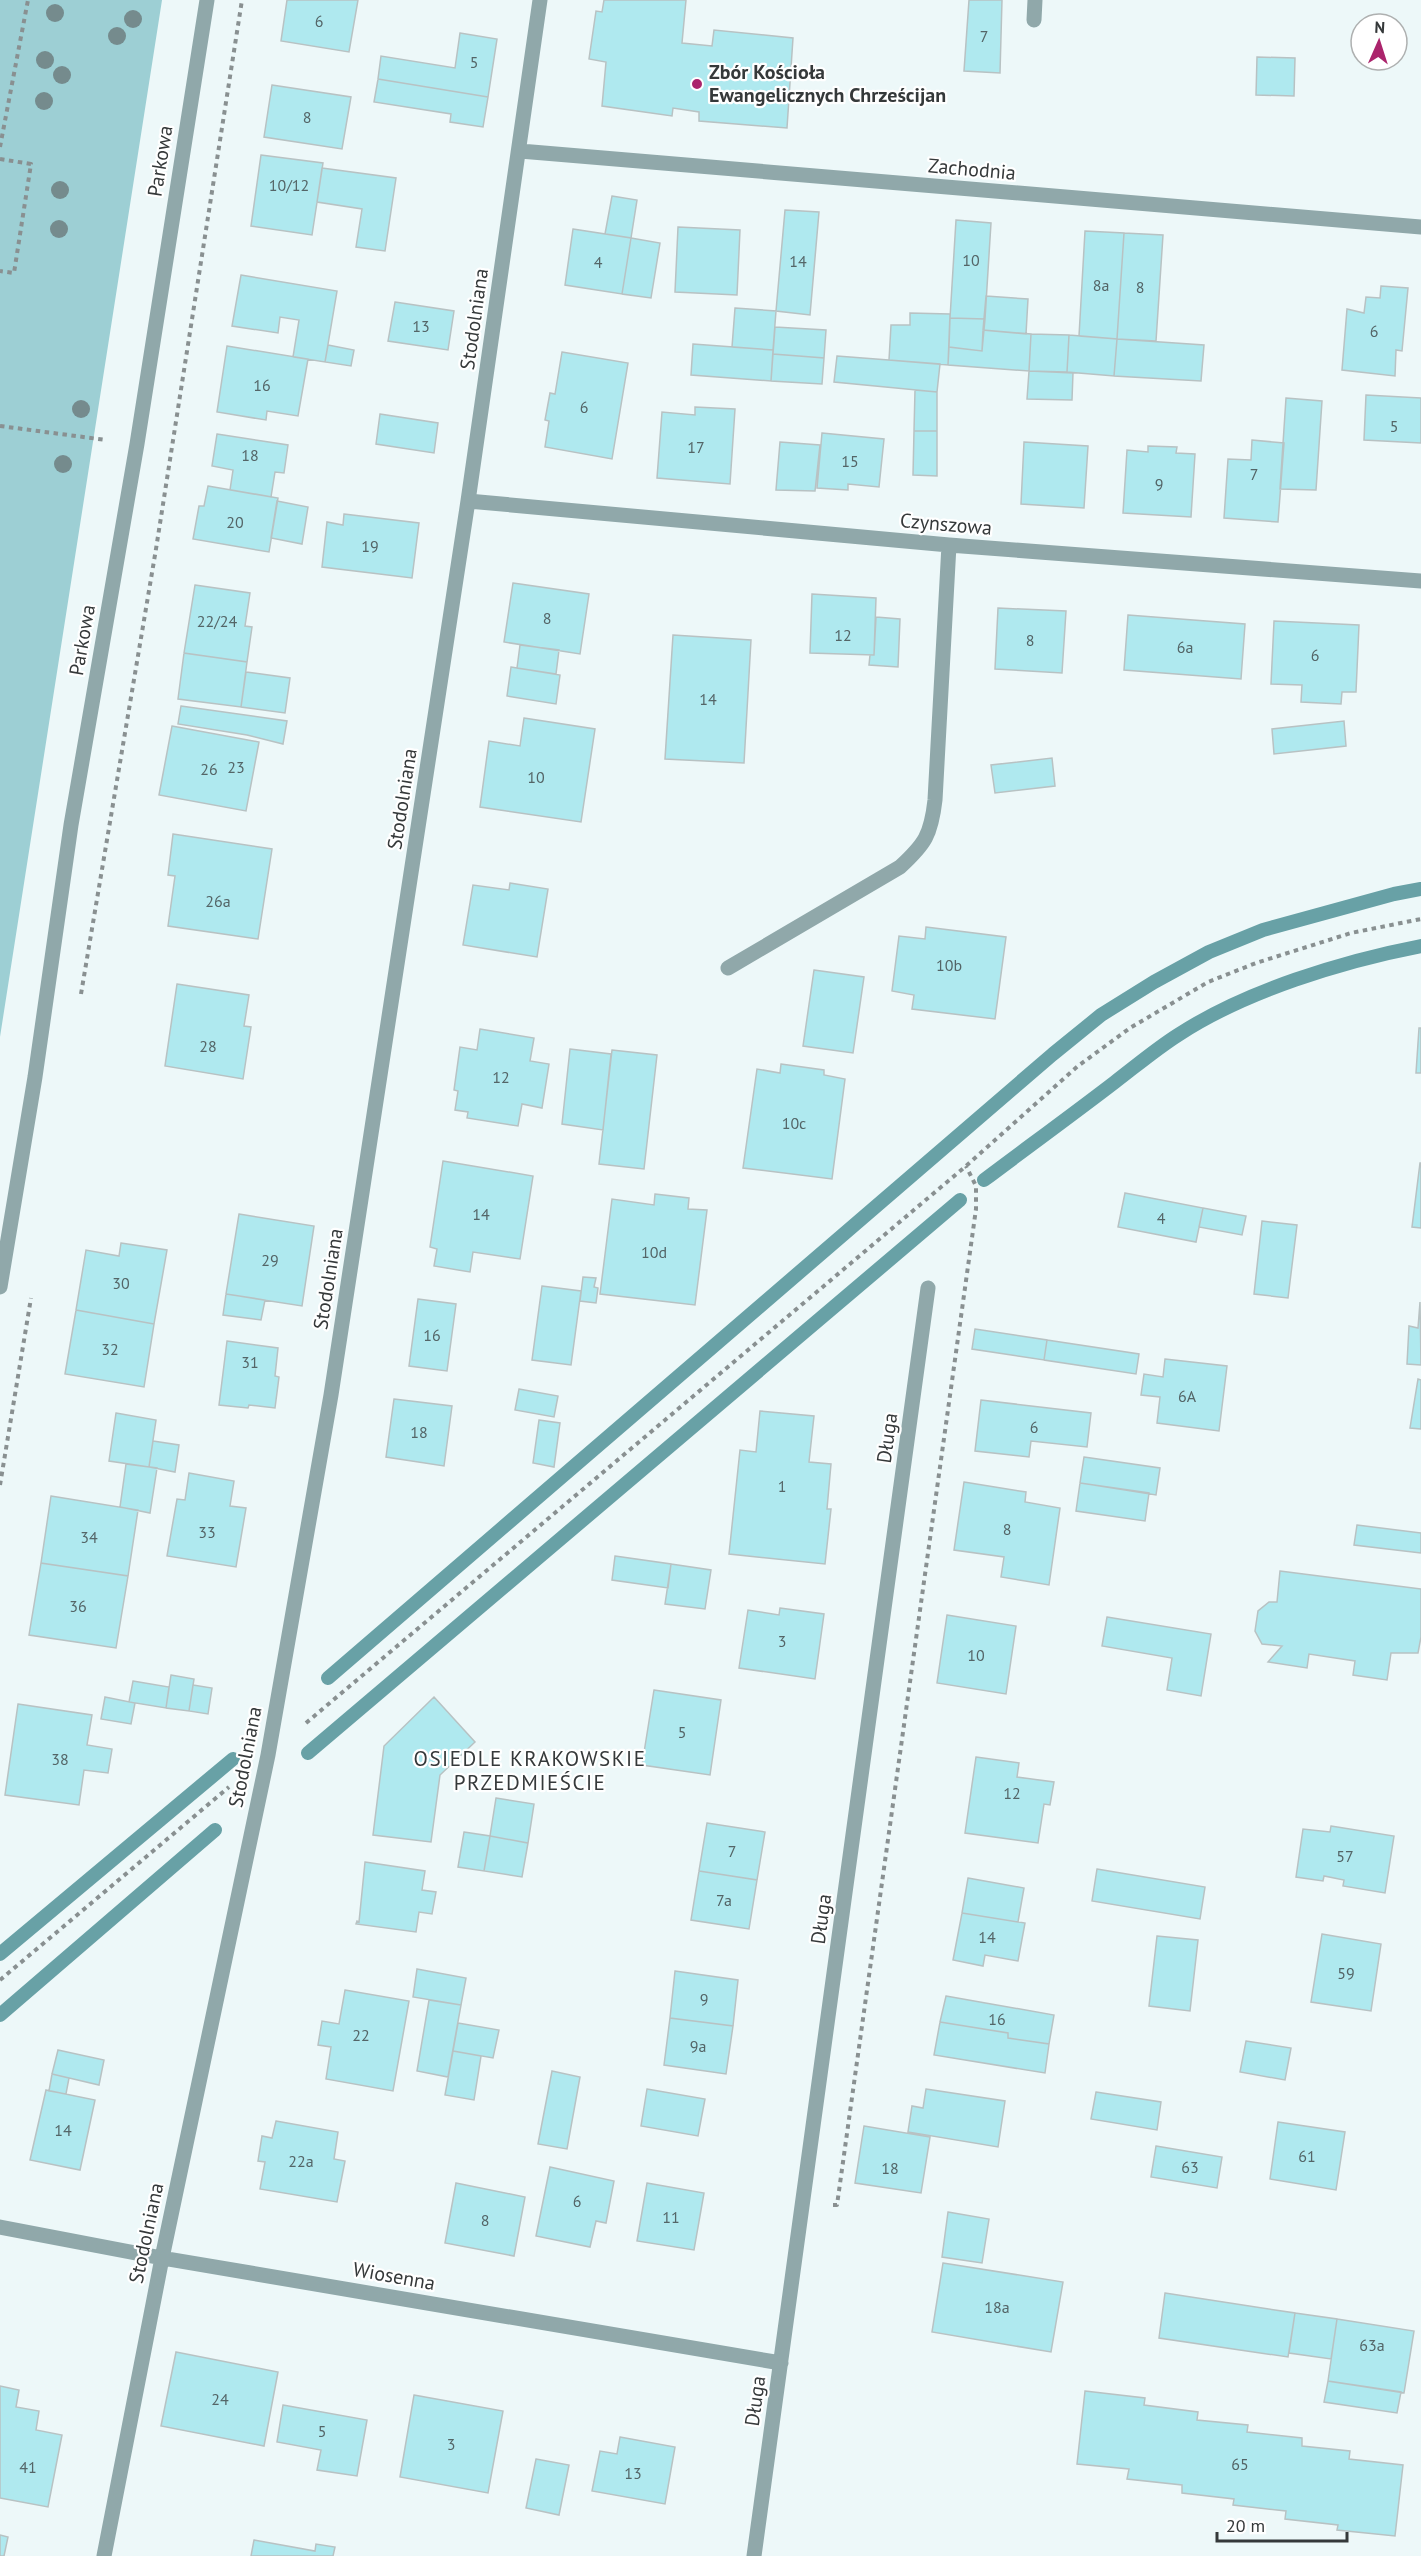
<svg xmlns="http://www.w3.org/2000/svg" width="1421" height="2556" font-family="'PT Sans',sans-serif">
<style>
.green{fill:#9dcfd4}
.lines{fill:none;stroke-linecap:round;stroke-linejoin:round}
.stream{stroke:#68a1a6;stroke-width:14}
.building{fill:#afe9ef;stroke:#b8c2c3;stroke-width:1.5}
.path{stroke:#899091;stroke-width:4;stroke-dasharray:4.5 4.5;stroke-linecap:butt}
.service{stroke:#90a8aa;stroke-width:15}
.minor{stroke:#90a8aa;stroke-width:15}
.tree{fill:#758b8d}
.poi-dot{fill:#ab246c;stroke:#fff;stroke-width:2}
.labels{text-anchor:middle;stroke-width:4.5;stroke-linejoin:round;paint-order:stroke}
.number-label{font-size:16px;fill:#546567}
.poi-label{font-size:20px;font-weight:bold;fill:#35393a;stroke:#fff;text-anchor:start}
.street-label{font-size:20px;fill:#35393a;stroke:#fff}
.neighbourhood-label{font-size:21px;letter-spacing:1.5px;fill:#35393a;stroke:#fff}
</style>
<rect width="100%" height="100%" fill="#edf8f9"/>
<path class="green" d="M0,0H162L0,1037Z"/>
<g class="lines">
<path class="stream" d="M984,1180C1028,1147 1072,1115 1115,1082C1136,1066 1156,1049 1178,1035C1245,991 1343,961 1421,946
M328,1678L1053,1054L1101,1015L1154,982L1209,952L1263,930L1394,894L1421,889
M308,1753L960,1200
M0,1954L233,1759
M0,2015L215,1830"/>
</g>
<path class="building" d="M287,0H358L349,52L281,41Z
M604,0H686L682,43L712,46L714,30L793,38L787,128L699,121V112L673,108L672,116L602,106L606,62L589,59L596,11L602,12Z
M969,0H1002L1000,73L964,71Z
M460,33L497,39L488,97L378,79L381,56L455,68Z
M1257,57L1295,58L1294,96L1256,95Z
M378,79L488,97L483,127L450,122L451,114L374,102Z
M272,85L351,97L342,149L264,137Z
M261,155L323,163L312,235L251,226Z
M322,168L396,178L385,251L356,247L362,209L317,202Z
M612,196L637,200L631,238L605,234Z
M785,210L819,212L810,315L776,311Z
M956,220L991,223L985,319L950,318Z
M678,227L740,230L737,295L675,292Z
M573,229L631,238L622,294L565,285Z
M1085,231L1124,233L1117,339L1079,336Z
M1124,233L1163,235L1156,341L1117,339Z
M631,238L660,243L651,298L622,294Z
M241,275L337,291L325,362L293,357L299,320L280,317L278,333L232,326Z
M1381,286L1408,288L1402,351L1396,350L1395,376L1342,370L1347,309L1364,313L1366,297L1380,298Z
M986,296L1028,299L1026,334L983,330Z
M395,302L454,311L448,350L388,341Z
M735,308L776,311L773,350L732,347Z
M910,313L950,314L948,365L889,360L891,325H910Z
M950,318L985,319L982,351L949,347Z
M775,327L826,330L824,358L773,354Z
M983,330L1031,334L1029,371L948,365L949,347L982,351Z
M1031,334L1069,335L1067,372L1029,371Z
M1069,335L1117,339L1114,376L1067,372Z
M1117,339L1204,345L1201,381L1114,376Z
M693,344L773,350L771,381L691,375Z
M328,345L354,350L351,366L325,362Z
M227,346L308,359L298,416L267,411L266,420L217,412Z
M562,352L628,363L612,459L545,447L549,421L545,420L550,393L555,394Z
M773,354L824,358L822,384L771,381Z
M837,356L940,364L937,392L834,382Z
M1029,371L1073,373L1072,400L1027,399Z
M915,390L937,392V431H914Z
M1366,395L1421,398V443L1364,440Z
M1286,398L1322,401L1316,490L1280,489Z
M695,407L735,409L730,484L657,478L662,412L695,415Z
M380,414L438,423L434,453L376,444Z
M914,431H937V476L913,475Z
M822,433L884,439L879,487L848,484V490L817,488Z
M217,434L288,445L284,473L275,472L271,497L230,490L233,470L212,466Z
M1252,440L1284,443L1278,522L1224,518L1228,459L1251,460Z
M780,442L820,445L815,491L776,490Z
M1024,442L1088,446L1084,508L1021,504Z
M1148,446L1177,447L1176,453L1195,454L1191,517L1123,513L1127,450L1148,452Z
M208,486L278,498L269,552L193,539L199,506H204Z
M277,501L308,507L302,544L271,538Z
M344,514L419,523L412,578L322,567L327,522L343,525Z
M513,583L589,594L580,654L504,642Z
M195,585L250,593L245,626L252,627L247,662L184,653Z
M812,594L876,598L874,655L810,653Z
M998,608L1066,611L1062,673L995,669Z
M1128,615L1245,624L1241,679L1124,670Z
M876,617L900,619L898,667L869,665L870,655H874Z
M1274,621L1359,625L1356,692H1342L1341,704L1301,702L1302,685L1271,684Z
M673,635L751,640L744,763L665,759Z
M520,645L559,650L556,674L517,668Z
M184,653L247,662L241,707L178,699Z
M511,667L560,675L556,704L507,696Z
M246,672L290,678L285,713L241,707Z
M181,706L287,721L283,744L247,735L178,724Z
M524,718L595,729L581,822L480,807L489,741L520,746Z
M1344,721L1346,746L1274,754L1272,729Z
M172,726L259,742L246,811L159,795Z
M1052,758L1055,786L995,793L991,765Z
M173,834L272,849L258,939L168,926L175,876L168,875Z
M510,883L548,889L537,957L463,945L473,885L509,890Z
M926,927L1006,937L995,1019L912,1009L914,995L892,991L899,936L925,939Z
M814,970L864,977L853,1053L803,1046Z
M177,984L249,995L244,1026L251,1027L243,1079L165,1066Z
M1419,1028H1421V1073H1416Z
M480,1029L534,1038L530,1061L549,1064L542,1108L522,1104L518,1126L467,1118L468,1112L455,1110L458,1091L454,1090L460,1047L477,1050Z
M570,1049L611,1054L603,1130L562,1124Z
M612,1050L657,1055L644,1169L599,1164Z
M781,1064L824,1070V1075L845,1079L832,1179L743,1168L757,1069L780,1073Z
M443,1161L533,1176L520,1259L473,1252L470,1272L434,1266L437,1249L430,1247Z
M1420,1163H1421V1228L1412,1227Z
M1125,1193L1203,1208L1196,1242L1118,1227Z
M655,1194L689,1198L688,1209L707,1210L695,1305L600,1294L612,1199L654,1205Z
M1203,1208L1246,1216L1242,1235L1199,1227Z
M239,1214L314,1226L302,1306L226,1294Z
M1262,1221L1297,1225L1288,1298L1254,1294Z
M121,1243L167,1250L154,1324L76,1310L86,1250L119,1256Z
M583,1277L596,1278L594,1287L598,1288L596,1303L580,1301Z
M542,1286L581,1291L571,1365L532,1360Z
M226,1294L265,1300L261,1320L223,1315Z
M418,1299L456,1304L447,1371L409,1366Z
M1420,1302L1421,1365L1407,1364L1409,1326L1418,1328Z
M76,1310L154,1324L144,1387L65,1374Z
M975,1329L1047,1340L1044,1360L972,1349Z
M1047,1340L1139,1354L1136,1374L1044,1360Z
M227,1341L278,1348L275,1376L279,1377L275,1408L249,1405L248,1408L219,1405Z
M1165,1359L1227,1366L1219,1431L1157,1423L1160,1397L1141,1395L1144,1374L1163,1377Z
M1418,1379L1421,1380V1429L1410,1428Z
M519,1389L558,1396L554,1417L515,1410Z
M394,1399L452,1406L444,1466L386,1457Z
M981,1400L1091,1413L1087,1447L1031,1441L1029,1457L975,1451Z
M760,1411L814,1416L809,1462L831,1464L827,1509H831L825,1564L729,1554L740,1450L756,1452Z
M116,1413L156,1420L149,1467L109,1461Z
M539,1420L560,1423L554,1467L533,1463Z
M153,1441L179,1445L175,1472L149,1467Z
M1084,1457L1160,1468L1156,1495L1080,1483Z
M126,1464L157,1468L150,1513L120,1507Z
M189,1473L234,1481L230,1506L246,1508L236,1567L167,1556L177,1499L185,1500Z
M964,1482L1026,1492L1025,1502L1060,1508L1049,1585L1001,1577L1004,1557L954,1550Z
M1080,1483L1149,1493L1145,1521L1076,1511Z
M51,1496L138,1510L128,1576L41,1563Z
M1357,1525L1421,1533V1553L1354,1545Z
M615,1556L671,1564L668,1588L612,1580Z
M41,1563L128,1576L116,1648L29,1635Z
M671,1564L711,1570L705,1609L665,1604Z
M1280,1571L1421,1589V1637L1418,1653H1391L1387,1680L1353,1675L1355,1661L1309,1654L1307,1668L1268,1662L1282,1646L1262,1644L1255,1631L1258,1611L1269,1602H1277Z
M780,1608L824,1614L815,1679L739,1668L748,1610L779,1615Z
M947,1615L1016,1626L1006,1694L937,1683Z
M1107,1617L1211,1634L1201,1696L1167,1690L1172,1658L1102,1646Z
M171,1675L194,1679L189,1711L166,1708Z
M133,1681L169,1687L166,1708L129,1702Z
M193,1685L212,1688L208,1714L189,1711Z
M654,1690L721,1700L710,1775L642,1765Z
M105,1697L135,1703L131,1724L101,1719Z
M434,1697L475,1742L440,1775L431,1842L373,1835L384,1746Z
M18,1704L92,1715L87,1745L112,1749L108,1773L84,1770L79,1805L5,1795Z
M976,1757L1019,1763L1017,1777L1054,1782L1050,1805L1044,1804L1038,1843L965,1833Z
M496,1798L534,1804L528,1843L490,1836Z
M707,1823L765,1832L757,1880L699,1871Z
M1331,1826L1394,1836L1385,1893L1343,1886L1344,1880L1324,1876L1323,1881L1296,1877L1303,1829L1330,1832Z
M464,1832L490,1836L484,1871L458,1867Z
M490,1836L528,1843L522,1877L484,1871Z
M365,1862L425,1871L422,1890L436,1892L432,1914L419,1912L416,1932L356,1924L357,1921L359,1922Z
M1097,1869L1205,1887L1200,1919L1092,1901Z
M699,1871L757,1880L749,1929L691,1920Z
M968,1878L1024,1888L1018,1922L962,1913Z
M962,1913L1025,1923L1018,1961L985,1955L983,1966L953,1960Z
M1322,1934L1381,1944L1371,2011L1311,2002Z
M1157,1936L1198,1940L1190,2011L1149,2006Z
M417,1969L466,1978L461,2005L413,1997Z
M675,1971L738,1980L733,2026L670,2018Z
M345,1990L409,2001L393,2091L326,2079L331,2047L318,2045L322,2021L339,2024Z
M946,1996L1054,2015L1049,2044L1008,2038V2033L940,2022Z
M429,2000L461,2005L448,2077L417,2071Z
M670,2018L733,2026L726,2074L664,2065Z
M940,2022L1008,2033V2038L1049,2044L1045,2073L934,2055Z
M458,2023L499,2030L493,2058L453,2051Z
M1246,2041L1291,2048L1285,2080L1240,2072Z
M58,2050L104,2060L99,2085L52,2074Z
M453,2051L481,2056L474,2100L445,2095Z
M552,2071L580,2077L567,2149L538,2144Z
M52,2074L69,2078L66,2094L49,2091Z
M647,2089L705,2099L698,2136L641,2126Z
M926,2089L1005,2101L998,2147L908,2132L912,2106L923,2108Z
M46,2090L95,2100L80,2170L30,2160Z
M1096,2092L1161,2102L1157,2130L1091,2119Z
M276,2121L338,2132L334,2159L345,2161L337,2202L260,2189L265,2162L258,2161L262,2136L272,2138Z
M1278,2122L1345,2132L1336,2190L1270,2179Z
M864,2126L930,2137L921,2193L855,2183Z
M1156,2146L1222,2157L1217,2188L1151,2177Z
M550,2167L614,2181L606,2223L596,2221L590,2247L536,2236Z
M456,2183L525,2197L514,2256L445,2243Z
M647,2183L704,2193L694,2250L637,2241Z
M948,2212L989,2219L982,2263L942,2257Z
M943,2263L1063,2282L1051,2352L932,2332Z
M1165,2293L1295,2313L1288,2357L1159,2338Z
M1295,2313L1337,2319L1331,2359L1289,2353Z
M1337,2319L1414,2331L1404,2393L1328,2381Z
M176,2352L278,2372L264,2446L161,2426Z
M1328,2381L1401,2392L1397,2413L1324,2402Z
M0,2386L19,2390L16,2407L39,2411L36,2430L62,2435L48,2507L0,2498Z
M1085,2391L1145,2398L1144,2405L1198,2412L1197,2420L1248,2425L1247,2432L1302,2438V2446L1350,2451L1349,2459L1403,2465L1395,2536L1337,2530L1338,2525L1285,2519L1286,2511L1233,2505L1234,2499L1182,2493V2485L1127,2479L1129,2469L1077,2464Z
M414,2395L503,2411L488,2493L400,2477Z
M283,2405L367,2420L357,2476L317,2470L321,2450L277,2442Z
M620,2437L675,2447L665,2504L592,2491L600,2451L617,2454Z
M536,2459L569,2465L559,2515L526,2508Z
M0,2535L8,2537L4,2556H0Z
M254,2540L315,2551L316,2544L335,2547L333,2556H251Z"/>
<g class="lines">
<path class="path" d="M0,147L28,0
M0,159L31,164L14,273L0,271
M0,426L106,440
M81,994L156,549L242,0
M0,1485L31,1298
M306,1723L966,1166L1078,1066L1130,1028L1208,982L1256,963L1351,933L1421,919
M0,1980L229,1787
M833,2205H837L976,1209V1186L966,1166"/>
<path class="service" d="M1034,20L1035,0"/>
<path class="minor" d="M520,151L1421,227
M468,501L949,545L1421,581
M728,968L900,867C925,844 931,835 935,800L949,545
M0,1287L35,1077L71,825L137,444L207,0
M0,2227L162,2258L781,2363
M104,2556L162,2258L268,1755L331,1395L468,501L540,0
M754,2556L928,1288"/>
</g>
<g class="tree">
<circle cx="55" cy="13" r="9"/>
<circle cx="133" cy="19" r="9"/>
<circle cx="117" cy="36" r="9"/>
<circle cx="45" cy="60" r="9"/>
<circle cx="62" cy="75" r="9"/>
<circle cx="44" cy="101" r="9"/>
<circle cx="60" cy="190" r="9"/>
<circle cx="59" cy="229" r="9"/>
<circle cx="81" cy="409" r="9"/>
<circle cx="63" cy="464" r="9"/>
</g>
<circle class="poi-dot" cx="697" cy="84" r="6"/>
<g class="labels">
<g class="number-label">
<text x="319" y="27">6</text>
<text x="984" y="42">7</text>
<text x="474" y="68">5</text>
<text x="307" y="123">8</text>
<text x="289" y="191">10/12</text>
<text x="971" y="266">10</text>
<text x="798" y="267">14</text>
<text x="598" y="268">4</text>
<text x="1101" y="291">8a</text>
<text x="1140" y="293">8</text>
<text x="421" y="332">13</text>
<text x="1374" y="337">6</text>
<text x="262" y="391">16</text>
<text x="584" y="413">6</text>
<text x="1394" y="432">5</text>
<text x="696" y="453">17</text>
<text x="250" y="461">18</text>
<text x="850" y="467">15</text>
<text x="1254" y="480">7</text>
<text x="1159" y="490">9</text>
<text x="235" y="528">20</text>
<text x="370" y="552">19</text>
<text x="547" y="624">8</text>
<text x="217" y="627">22/24</text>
<text x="843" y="641">12</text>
<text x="1030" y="646">8</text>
<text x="1185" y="653">6a</text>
<text x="1315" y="661">6</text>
<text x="708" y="705">14</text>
<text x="236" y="773">23</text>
<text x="209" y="775">26</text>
<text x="536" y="783">10</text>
<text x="218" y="907">26a</text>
<text x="949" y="971">10b</text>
<text x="208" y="1052">28</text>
<text x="501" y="1083">12</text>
<text x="794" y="1129">10c</text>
<text x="481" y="1220">14</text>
<text x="1161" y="1224">4</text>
<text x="654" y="1258">10d</text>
<text x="270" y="1266">29</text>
<text x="121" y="1289">30</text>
<text x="432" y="1341">16</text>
<text x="110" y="1355">32</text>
<text x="250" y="1368">31</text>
<text x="1187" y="1402">6A</text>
<text x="1034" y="1433">6</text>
<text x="419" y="1438">18</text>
<text x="782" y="1492">1</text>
<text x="1007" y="1535">8</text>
<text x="207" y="1538">33</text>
<text x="89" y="1543">34</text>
<text x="78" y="1612">36</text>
<text x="782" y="1647">3</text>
<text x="976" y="1661">10</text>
<text x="682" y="1738">5</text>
<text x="60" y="1765">38</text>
<text x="1012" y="1799">12</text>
<text x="732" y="1857">7</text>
<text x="1345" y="1862">57</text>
<text x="724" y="1906">7a</text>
<text x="987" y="1943">14</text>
<text x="1346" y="1979">59</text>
<text x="704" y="2005">9</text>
<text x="997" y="2025">16</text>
<text x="361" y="2041">22</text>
<text x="698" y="2052">9a</text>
<text x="63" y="2136">14</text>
<text x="1307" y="2162">61</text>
<text x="301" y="2167">22a</text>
<text x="1190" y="2173">63</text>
<text x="890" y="2174">18</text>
<text x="577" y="2207">6</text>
<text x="671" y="2223">11</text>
<text x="485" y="2226">8</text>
<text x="997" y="2313">18a</text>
<text x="1372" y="2351">63a</text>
<text x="220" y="2405">24</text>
<text x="322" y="2437">5</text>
<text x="451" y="2450">3</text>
<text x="1240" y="2470">65</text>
<text x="28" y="2473">41</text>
<text x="633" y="2479">13</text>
</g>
<g class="poi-label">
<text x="709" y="79">Zbór Kościoła<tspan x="709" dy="23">Ewangelicznych Chrześcijan</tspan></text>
</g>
<g class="street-label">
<text transform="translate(160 161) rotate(-81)" y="7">Parkowa</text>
<text transform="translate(972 169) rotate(5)" y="7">Zachodnia</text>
<text transform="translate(474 319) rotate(-82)" y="7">Stodolniana</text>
<text transform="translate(946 524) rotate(5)" y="7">Czynszowa</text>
<text transform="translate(82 640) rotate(-80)" y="7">Parkowa</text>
<text transform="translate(402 799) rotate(-81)" y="7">Stodolniana</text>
<text transform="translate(328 1279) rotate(-81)" y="7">Stodolniana</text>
<text transform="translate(887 1438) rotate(-82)" y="7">Długa</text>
<text transform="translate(245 1757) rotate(-79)" y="7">Stodolniana</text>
<text transform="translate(821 1919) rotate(-82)" y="7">Długa</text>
<text transform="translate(146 2233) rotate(-78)" y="7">Stodolniana</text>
<text transform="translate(394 2276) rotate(10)" y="7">Wiosenna</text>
<text transform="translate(755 2401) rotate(-82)" y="7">Długa</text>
</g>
<g class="neighbourhood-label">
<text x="530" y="1766">OSIEDLE KRAKOWSKIE<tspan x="530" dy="24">PRZEDMIEŚCIE</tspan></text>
</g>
</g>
<g transform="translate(1379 42) rotate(3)"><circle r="28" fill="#ffffff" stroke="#aeb0b0" stroke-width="1.5"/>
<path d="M0-4.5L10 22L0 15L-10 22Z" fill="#ab246c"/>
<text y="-9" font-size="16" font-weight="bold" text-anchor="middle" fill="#35393a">N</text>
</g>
<path d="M1217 2532v9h130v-9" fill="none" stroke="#35393a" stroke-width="3"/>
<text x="1226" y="2532" font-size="18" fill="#35393a" stroke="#ffffff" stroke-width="4.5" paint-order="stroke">20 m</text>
</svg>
